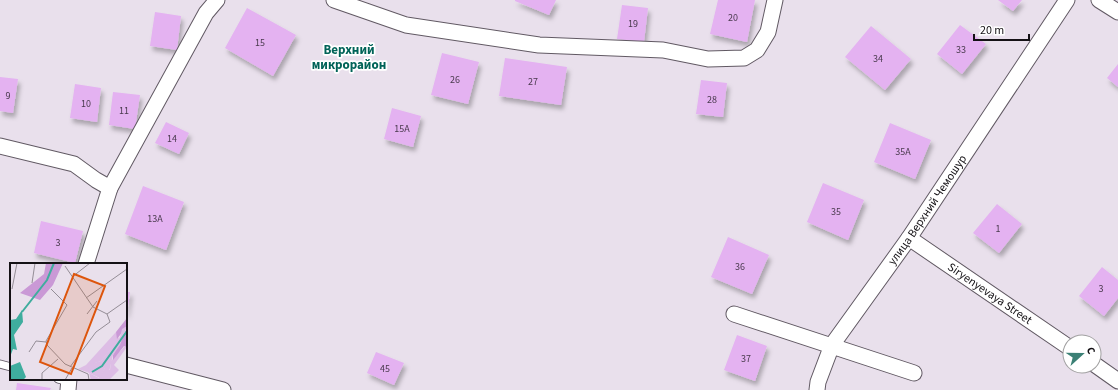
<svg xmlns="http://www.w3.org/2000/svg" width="1118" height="390" font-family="'Source Sans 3',sans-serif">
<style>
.building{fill:#e4b2f1;filter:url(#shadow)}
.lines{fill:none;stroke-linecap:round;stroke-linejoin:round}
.service-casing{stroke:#615963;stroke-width:9}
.minor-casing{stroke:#615963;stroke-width:17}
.service{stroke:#fff;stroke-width:7}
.minor{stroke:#fff;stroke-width:15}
.labels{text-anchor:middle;stroke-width:3.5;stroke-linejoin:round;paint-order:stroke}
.number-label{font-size:10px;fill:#48394c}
.street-label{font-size:12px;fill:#141115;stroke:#fff}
.neighbourhood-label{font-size:13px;font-weight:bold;fill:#016358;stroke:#fff}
.inset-river{fill:none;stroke:#3fad9e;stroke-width:2}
.inset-road{fill:none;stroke:#948d96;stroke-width:1}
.view{fill:#dd550c;fill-opacity:0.15;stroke:#dd550c;stroke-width:2}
.inset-edge{fill:none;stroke:#141115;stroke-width:2}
</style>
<defs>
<filter id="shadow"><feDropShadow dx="2.5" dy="4.5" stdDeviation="2" flood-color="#0004"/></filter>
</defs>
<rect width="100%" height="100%" fill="#e9e0ec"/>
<path class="building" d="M515,0H556L549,15L515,1Z
M718,0H755L747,42L710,34Z
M998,0H1022L1013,11Z
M622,5L648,8L644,42L617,39Z
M247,8L296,35L273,76L225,48Z
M155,12L181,16L177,50L150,46Z
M960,25L986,44L962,74L937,54Z
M871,26L911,59L885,90L845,57Z
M442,53L479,62L468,104L431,95Z
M505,58L567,67L561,105L499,96Z
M1118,64V87L1107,78Z
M0,77L18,79L13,113L0,111Z
M701,80L727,83L723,117L696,114Z
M75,84L101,88L97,122L70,118Z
M113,92L140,95L135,129L109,125Z
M392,108L421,116L413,147L384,139Z
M166,122L189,133L179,154L155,143Z
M890,123L931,140L915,179L874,162Z
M823,183L864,200L848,240L807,222Z
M143,186L184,202L166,250L125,234Z
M997,204L1022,224L999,253L973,233Z
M41,221L83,231L75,263L34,253Z
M728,237L769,255L752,294L711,277Z
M1102,267L1118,280V298L1104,316L1079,296Z
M126,292H130L127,314H126Z
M737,335L767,346L755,381L724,370Z
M376,352L404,363L394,385L367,373Z
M17,383L51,388L50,390H16Z"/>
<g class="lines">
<defs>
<path id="service" d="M0,364L11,367
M58,379L69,382"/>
<g id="minor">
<path d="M334,0L406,25L539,45L663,50L708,59L744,58L757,50L768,32L775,0"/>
<path d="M1099,0L1118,12"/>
<path d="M0,146L74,164L96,180L110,188"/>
<path id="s1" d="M909,238L1070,348"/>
<path d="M86,264L110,188L206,13L217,0"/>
<path d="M734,314L914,373"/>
<path d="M1094,364L1118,381"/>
<path d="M126,365L223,390"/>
<path d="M68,390L69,379"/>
<path id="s2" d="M817,390L818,382L832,345L909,238L1067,0"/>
</g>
</defs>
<use href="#service" class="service-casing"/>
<use href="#minor" class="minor-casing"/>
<use href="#service" class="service"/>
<use href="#minor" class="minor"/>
</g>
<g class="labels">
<g class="number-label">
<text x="733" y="21">20</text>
<text x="633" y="27">19</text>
<text x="260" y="46">15</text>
<text x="961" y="53">33</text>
<text x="878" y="62">34</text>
<text x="455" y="83">26</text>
<text x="533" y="85">27</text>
<text x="8" y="99">9</text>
<text x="712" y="103">28</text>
<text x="86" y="107">10</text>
<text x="124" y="114">11</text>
<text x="402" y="132">15А</text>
<text x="172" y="142">14</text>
<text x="903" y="155">35А</text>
<text x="836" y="215">35</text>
<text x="155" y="222">13А</text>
<text x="998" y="232">1</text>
<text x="58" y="246">3</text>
<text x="740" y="270">36</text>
<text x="1101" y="292">3</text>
<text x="746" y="362">37</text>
<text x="385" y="372">45</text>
</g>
<g class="street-label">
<text dy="4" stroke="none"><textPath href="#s2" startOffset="213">улица Верхний Чемошур</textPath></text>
<text dy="4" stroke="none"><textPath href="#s1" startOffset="98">Siryenyevaya Street</textPath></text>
</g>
<g class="neighbourhood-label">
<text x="349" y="54">Верхний<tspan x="349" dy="15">микрорайон</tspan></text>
</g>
</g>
<g transform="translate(10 263)">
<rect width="117" height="117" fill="#e9e0ec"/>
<path d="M106,69L109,76L91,98L85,100L77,109L68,106L76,102ZM115,83L117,84L104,102L109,107L99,117H81L79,110L89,115L95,105L97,104V107H100L101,98Z" fill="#ddbde5"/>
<path d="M36,0H53L43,22L30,37L10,30L34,11ZM117,55V63L107,76L106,69ZM117,65V84L114,83L103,97V92Z" fill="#ca99d6"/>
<path d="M117,63L110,82L103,92L99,109L95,105L90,115L77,109L80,101L91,98L110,74L112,66Z" fill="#ddbde5"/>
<path d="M12,47L13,59L4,72L7,87L3,86L0,94V57L6,56ZM10,99L16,114L13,117H0V103Z" fill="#3fad9e"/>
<path class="inset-river" d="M12,49L37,17L44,0M82,109L92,103L117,68"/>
<path class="inset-road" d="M55,3L83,44L97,51M62,14L80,0M22,20L25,0M2,26L7,0M41,26L57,42L36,78L37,82L55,101L78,111L79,117M76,35L117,6M77,51L87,38M97,51L117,37M19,89L26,78L36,79M60,104L86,69L100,59L97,51M32,117V110L48,96M55,117L62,105"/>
<path class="view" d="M64,11L95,23L61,111L30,99Z"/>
<rect width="117" height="117" class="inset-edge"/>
</g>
<g transform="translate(1082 354) rotate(69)"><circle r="19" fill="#ffffff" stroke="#a1a0a1"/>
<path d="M0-3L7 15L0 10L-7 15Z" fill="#3b8075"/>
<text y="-6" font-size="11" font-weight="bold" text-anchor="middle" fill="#141115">С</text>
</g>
<path d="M974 34v6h55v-6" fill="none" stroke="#141115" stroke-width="2"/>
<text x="980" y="34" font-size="12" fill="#141115" stroke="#ffffff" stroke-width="3" paint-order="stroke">20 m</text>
</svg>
